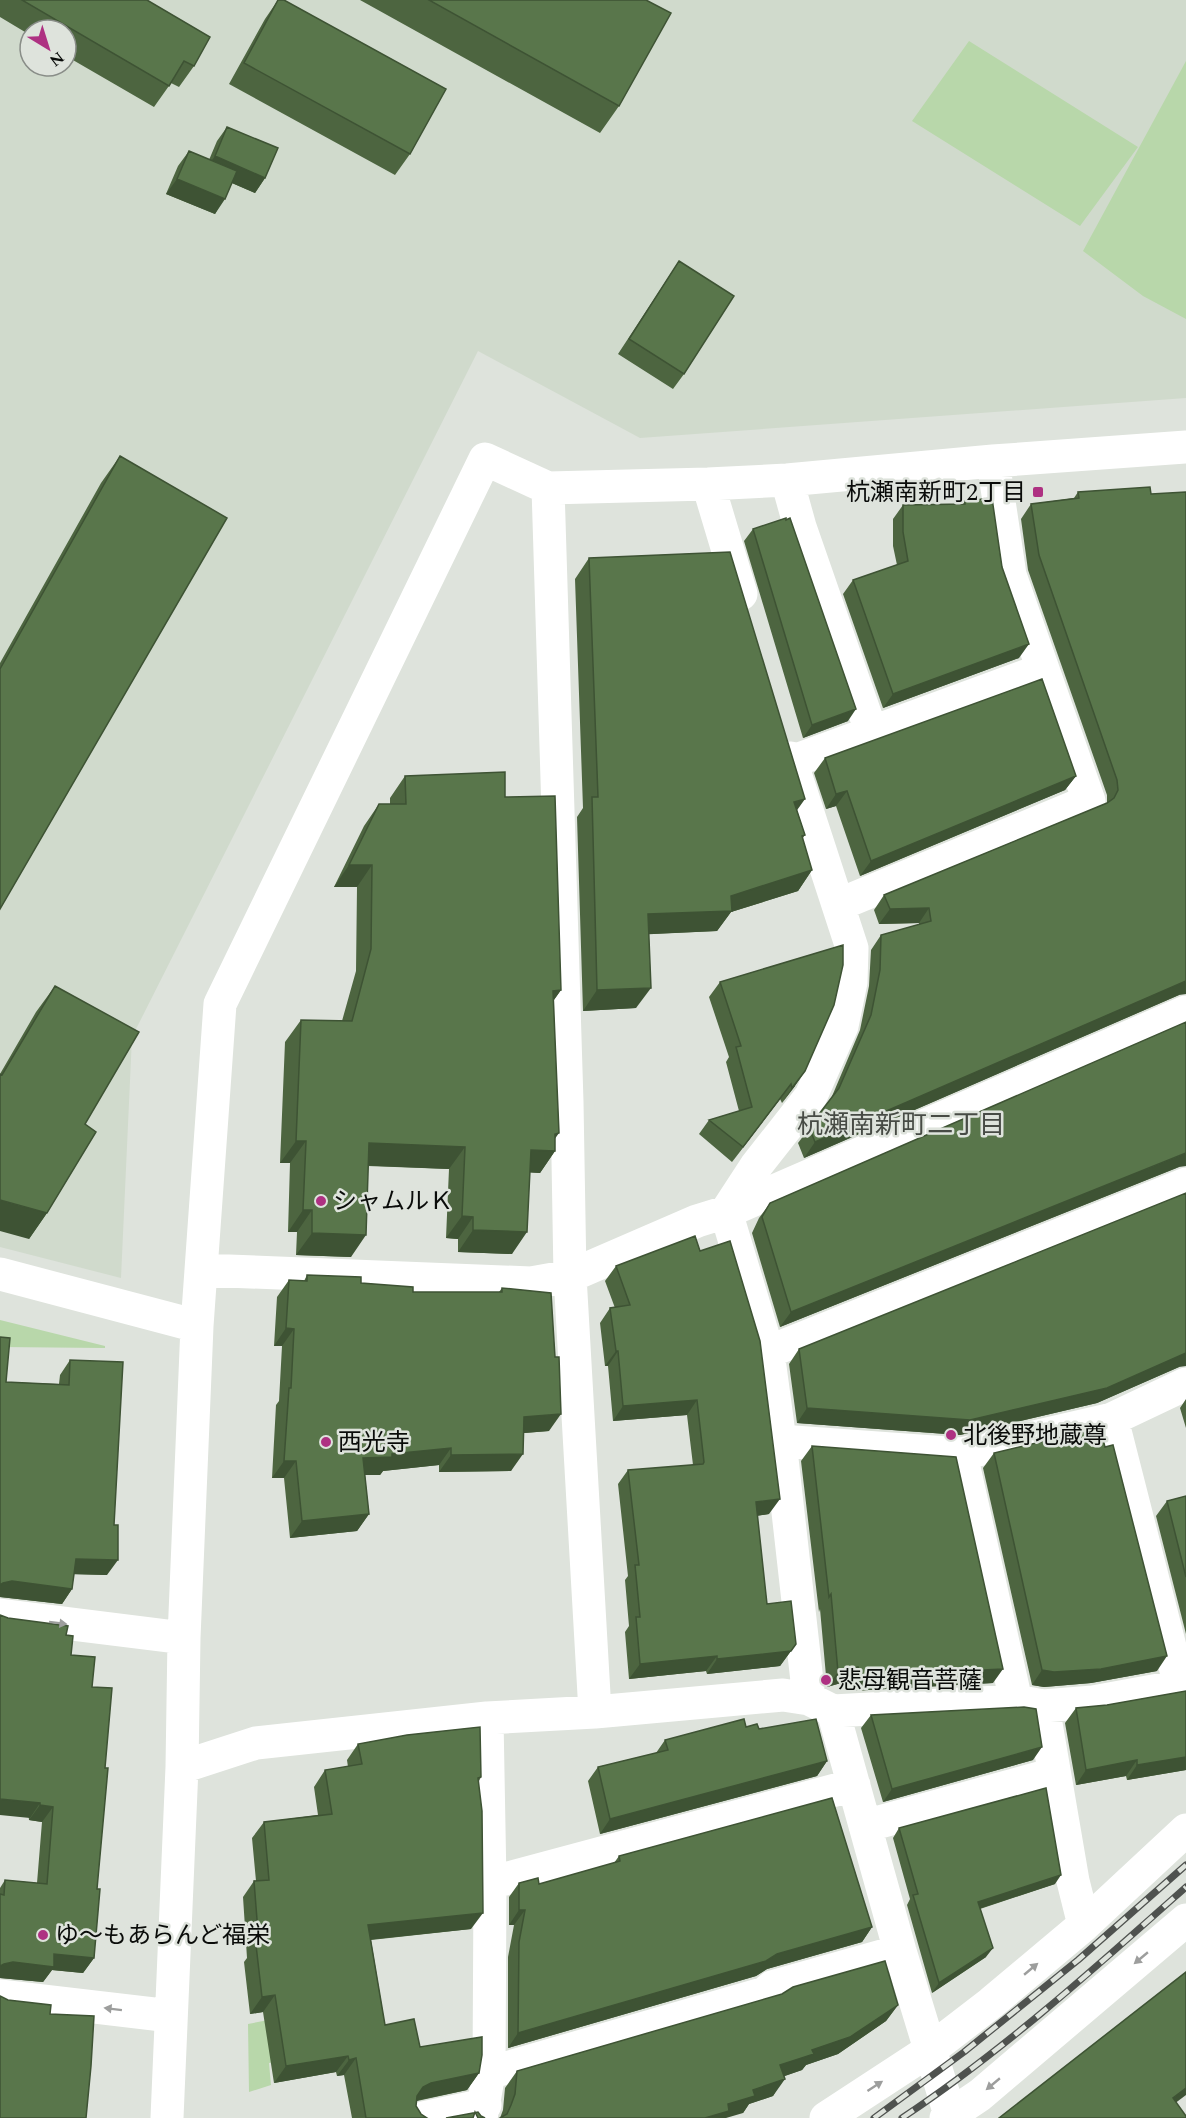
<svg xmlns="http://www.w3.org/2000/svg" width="1186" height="2118" font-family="Spectral,'Noto Sans JP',serif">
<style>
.built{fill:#d0dacc;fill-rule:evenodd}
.green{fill:#b8d7aa}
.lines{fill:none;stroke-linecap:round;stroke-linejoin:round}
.minor{stroke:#fff;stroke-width:33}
.rail-casing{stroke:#4f524f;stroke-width:7}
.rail{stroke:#dee3dc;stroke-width:4.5;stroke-dasharray:14;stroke-linecap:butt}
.wall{fill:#4d6540}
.shaded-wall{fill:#3e5334}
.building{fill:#59764b;stroke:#3e5334;stroke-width:1.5}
.oneway{fill:#9d9e9d}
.poi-dot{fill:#ae3182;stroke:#dee3dc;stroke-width:2}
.labels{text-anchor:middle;stroke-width:5;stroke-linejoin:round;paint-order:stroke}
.poi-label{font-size:24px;fill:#0a0c0a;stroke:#dee3dc;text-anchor:start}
.neighbourhood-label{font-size:26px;fill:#474b45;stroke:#dee3dc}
</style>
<rect width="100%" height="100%" fill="#dee3dc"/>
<path class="built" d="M0,0H1186V398L640,438L478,351L132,1037L121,1278L0,1247ZM30,30H66V66H30Z"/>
<path class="green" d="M969,41L1138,147L1080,226L912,121Z
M1186,61V319L1143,296L1083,251Z
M0,1320L105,1346V1348L0,1347Z
M299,2014L287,2060L269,2063L271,2085L249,2092L248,2024Z"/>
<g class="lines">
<path class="minor" d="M787,480L800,527L871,731
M708,484L741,594
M548,488L567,1102L570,1276L595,1712
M791,762L1042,670
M838,905L1089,801L1010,575L993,461
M726,1212L756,1166L811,1096L842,1026L851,982L852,948L790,758
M726,1212L768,1352L780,1441L809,1699
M202,1270L531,1283L570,1276L697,1221L726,1212L1186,1012
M0,1274L197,1326
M768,1352L1186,1184
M1112,1419L1180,1686
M780,1441L961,1454
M0,1615L184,1638
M1016,1701L961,1454L1112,1419L1186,1384
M1043,1706L1073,1881L1084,1925
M833,1711L900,1951L951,2118
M182,1767L256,1743L487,1718L595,1712L783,1695L809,1699L833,1711L1016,1701L1043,1706L1093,1702L1186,1685
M865,1826L1054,1774
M490,1883L854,1785
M0,1996L171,2016
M489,2073L765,1993L772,1987L900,1951
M167,2118L182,1767L184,1638L197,1326L220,1004L485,459L548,488L708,484L787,480L993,461L1186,447
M423,2118L485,2105
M481,2118L489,2073L490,1883L487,1718
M826,2118L930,2050L991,2003L1084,1925L1186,1830
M946,2118L980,2095L1186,1920"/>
<defs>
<path id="rail" d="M874,2118L964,2052L1078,1960L1186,1865
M902,2118C1003,2051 1095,1968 1186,1887"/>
</defs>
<use href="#rail" class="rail-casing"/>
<use href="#rail" class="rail"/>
</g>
<path class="wall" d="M0,0H147L194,66L179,87L171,83L154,107L66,56V30H30V35L0,17Z
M278,0L410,154L395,175L229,84L265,19Z
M360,0H646L619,106L600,133Z
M227,127L265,178L255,193L232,183L215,214L166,194L178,166L189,151L209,160L217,141Z
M679,261L684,374L673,389L618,354Z
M120,456L0,909V663L101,483Z
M1078,492L1151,494L1179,995L804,1158L798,1143L830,1101L860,1030L869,986L871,950L881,935L919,925V923L879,924L874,910L884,895L1107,803V795L1028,570L1021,519L1031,504L1074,498Z
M965,501L1002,567L1019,658L883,708L843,594L853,580L897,565L893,546V519L903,505L963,504Z
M753,529L848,721L803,738L744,541Z
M589,558L797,810L805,835L802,839L812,870L798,891L731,912L717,931L649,934L636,1008L583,1011L577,817L583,808L575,579Z
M825,758L1076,776L1065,790L860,876L836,806L826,809L814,773Z
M405,776L505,797L561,990L554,1000L555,1151L540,1173L530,1172L512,1254L458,1252V1239L446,1238L449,1169L368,1166L351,1257L296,1255L297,1232H288L290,1163H280L285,1042L301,1020L342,1021L356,971L357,887H334L364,826L379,804H390V798Z
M720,982L795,1086L782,1103L780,1099L732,1162L699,1134L709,1120L739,1111L726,1062L729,1057L709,997Z
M55,986L85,1124L47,1213L29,1239L0,1074L36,1012Z
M1179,1167L780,1327L752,1233L759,1218L770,1203Z
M616,1266L769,1514L757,1516L767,1604L796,1644L780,1666L707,1674L706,1671L629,1679L625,1632L629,1626L625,1580L628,1576L618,1484L628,1470L693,1465L687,1415L613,1421L608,1366H605L600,1323L610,1308H615L605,1281Z
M307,1275L413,1292H499L502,1288L549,1431L524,1433L511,1471L439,1472V1465L383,1471L380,1475H365L369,1514L357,1531L290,1538L284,1478H272L276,1405L279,1401L282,1346H274L277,1297L289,1280L304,1281Z
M0,1337L6,1382L59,1384L60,1375L70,1360L107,1575L74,1574L72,1589L62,1604L0,1597Z
M799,1349L1179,1367L1097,1403L960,1435L797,1423L789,1364Z
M1186,1399V1428L1180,1408Z
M812,1446L993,1683L851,1691L848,1681L827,1687L820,1609L819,1612L801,1461Z
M994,1453L1157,1671L1091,1683L1044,1687L1032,1685L983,1468Z
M1186,1496V1634L1156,1516L1167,1501Z
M8,1618L66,1635L71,1655L92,1687L97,1889L94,1958L83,1973L52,1970L43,1982L0,1978V1888L5,1880L37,1883L42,1822L29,1820Z
M1186,1691V1770L1127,1780L1126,1776L1076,1785L1065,1723L1076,1708L1107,1705Z
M871,1715L1033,1760L883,1802L861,1728Z
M746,1727L759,1729L827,1761L817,1776L600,1834L588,1781L598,1767L656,1753L665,1740Z
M358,1744L481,1777L479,1781L471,1929L371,1940L385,2025L420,2047L479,2073L467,2090L417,2101L416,2106L421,2114L427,2118H352L344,2075L337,2076L336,2072L274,2083L263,2012L250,2014L244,1962L247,1958L243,1897L254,1881H256L252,1838L264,1822L318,1815L314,1787L325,1770L348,1767L347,1760Z
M899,1828L1055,1884L980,1909L986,1957L932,1993L907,1905L910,1899L893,1838Z
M619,1856L872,1927L862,1942L767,1969L756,1976L508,2048V1957L514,1925H509V1897L519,1883L539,1884L614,1863Z
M898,2005L886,2021L838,2054L806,2065L802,2070L784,2076L773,2096L749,2104L743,2113L500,2118L503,2110L505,2088L517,2071Z"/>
<path class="shaded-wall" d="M215,156L265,178L255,193L204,171Z
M177,179L225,199L215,214L166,194Z
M1029,644L1019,658L883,708L893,694Z
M856,709L848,721L803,738L812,725Z
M1076,776L1065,790L860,876L871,861Z
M847,791L836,806L826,809L836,794Z
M805,799L790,820L794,802Z
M349,865H372L357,887H334Z
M812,870L798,891L731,912L717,931L633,935L648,914L731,896Z
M929,908L919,923L879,924L890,909Z
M1186,981V994L1179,995L804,1158L815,1142Z
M651,988L636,1008L583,1011L597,990Z
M561,990L545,1012L553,991Z
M805,1071L795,1086L782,1103L792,1088Z
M791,1084L780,1099L732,1162L743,1147Z
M559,1133L547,1150L555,1151L540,1173L515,1172L531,1150L555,1134Z
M296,1141H306L290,1163H280Z
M369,1143L465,1147L449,1169L354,1165Z
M1186,1153V1166L1179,1167L780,1327L791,1312Z
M0,1200L47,1213L29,1239L0,1231Z
M303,1210H312L297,1232H288Z
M462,1216L473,1217L458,1239L446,1238Z
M473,1230L527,1232L512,1254L458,1252Z
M312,1233L366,1235L351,1257L296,1255Z
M286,1328L294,1329L282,1346H274Z
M616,1351H618L608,1366H605Z
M1186,1353V1366L1179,1367L1097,1403L960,1435L797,1423L807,1408Z
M697,1400L687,1415L613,1421L623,1406Z
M561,1414L549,1431L512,1434L524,1417Z
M451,1448L439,1465L383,1471L380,1475H351L363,1458L392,1454Z
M523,1454L511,1471L439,1472L451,1455Z
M284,1461H296L284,1478H272Z
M780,1499L769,1514L745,1517L756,1502Z
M369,1514L357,1531L290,1538L302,1521Z
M76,1559L118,1560L107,1575L66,1574Z
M12,1581L72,1589L62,1604L0,1597V1585L3,1583Z
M791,1651L780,1666L707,1674L717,1659Z
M717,1656L706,1671L629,1679L640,1664Z
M1167,1656L1157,1671L1091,1683L1044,1687L1032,1685L1042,1670Z
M858,1667L848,1681L827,1687L838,1672Z
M1003,1669L993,1683L851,1691L861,1676Z
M1042,1747L1033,1760L883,1802L892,1789Z
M1186,1757V1770L1127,1780L1137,1765Z
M1137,1760L1126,1776L1076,1785L1086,1770Z
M827,1761L817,1776L600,1834L610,1819Z
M0,1799L40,1803L30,1818L0,1815Z
M40,1805L53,1807L42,1822L29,1820Z
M1061,1875L1055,1884L972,1911L978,1902Z
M519,1910H525L514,1925H509Z
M483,1913L471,1929L357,1941L368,1925Z
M872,1927L862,1942L767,1969L756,1976L508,2048L518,2033L777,1954Z
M993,1948L986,1957L932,1993L939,1983Z
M54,1954L94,1958L83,1973L52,1970L43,1982L0,1978V1966L4,1964Z
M275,1995L263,2012L250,2014L262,1997Z
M898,2005L886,2021L838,2054L806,2065L802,2070L768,2082L780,2065L812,2050Z
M348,2056L336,2072L274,2083L286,2066Z
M356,2058L344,2075L337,2076L349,2060Z
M479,2073L467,2090L419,2100L411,2104L423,2087L431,2083Z
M785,2079L773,2096L749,2104L743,2113L726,2118H705L728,2104L753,2090Z
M1186,2088V2095L1162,2113L1173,2098Z"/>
<path class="building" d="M22,0H147L210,37L194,66L184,61L169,86Z
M278,0H284L446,89L410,154L244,63Z
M429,0H646L671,13L619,106Z
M227,127L278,148L265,178L215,156Z
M189,151L237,171L225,199L177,179Z
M679,261L734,296L684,374L629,339Z
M120,456L227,518L0,909V669Z
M1150,487L1151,494L1186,492V981L815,1142L809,1127L839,1088L871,1015L880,970L881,935L931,921L929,908L890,909L884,895L1107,803L1114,798L1118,790L1117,780L1039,555L1031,504L1079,498L1078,492Z
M992,498L1002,567L1029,644L893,694L853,580L908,561L903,532V505L965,504V501Z
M786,518V520L790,518L856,709L812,725L753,529Z
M730,552L805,799L794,802L805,835L802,836L812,870L731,896L732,911L648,914L651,988L597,990L592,797H598L589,558Z
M1042,679L1076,776L871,861L847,791L836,794L825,758Z
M505,772V797L555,796L561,990L553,991L559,1133L555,1134V1151L531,1150L527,1232L473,1230V1217L462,1216L465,1147L369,1143L366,1235L312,1233V1210H303L306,1141H296L301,1020L352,1021L371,949L372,865H349L379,804H406L405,776Z
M843,945V965L834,1005L805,1071L792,1088L791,1084L743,1147L709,1120L752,1107L736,1047L741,1046L720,982Z
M55,986L139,1032L85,1124L96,1132L47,1213L0,1200V1074L2,1075Z
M1186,1022V1153L791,1312L762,1217L770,1203Z
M1186,1193V1353L1107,1388L970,1420L807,1408L799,1349Z
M695,1236L700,1251L730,1241L760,1341L780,1499L756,1502L767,1604L791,1601L796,1644L791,1651L717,1659V1656L640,1664L636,1617H640L635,1565H639L628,1470L703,1464L704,1462L697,1400L623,1406L618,1351H616L610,1308L630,1305L616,1266Z
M307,1275L361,1277V1283L413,1287V1292H502V1288L551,1293L555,1357H559L561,1414L524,1417L523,1454L451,1455V1448L392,1454V1457L363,1458L369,1514L302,1521L296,1461H284L289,1388H291L294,1329L286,1328L289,1280L307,1281Z
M0,1337L10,1338L6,1382L69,1385L70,1360L123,1362L114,1525H118V1560L76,1559L72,1589L12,1581L3,1583L0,1585Z
M1100,1428L1105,1447L1113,1445L1167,1656L1101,1669L1054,1672L1042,1670L994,1453Z
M812,1446L956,1457L1003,1669L861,1676L858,1667L838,1672L831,1594L829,1597Z
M1186,1496V1577L1167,1501Z
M0,1615L8,1618L68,1626L66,1635L73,1636L71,1655L95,1657L92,1687L112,1688L105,1768H108L97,1889H100L94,1958L54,1954V1967L13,1962L4,1964L0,1966V1894L4,1895L5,1880L47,1884L53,1807L40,1805V1803L0,1799Z
M1186,1691V1757L1137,1765V1760L1086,1770L1076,1708L1107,1705Z
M1024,1707L1036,1709L1042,1747L892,1789L871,1715Z
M744,1719L746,1727L757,1724L759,1729L816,1719L827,1761L610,1819L598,1767L668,1750L665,1740Z
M480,1727L481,1777L478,1778L482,1811L483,1913L368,1925L385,2025L414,2019L420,2047L482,2037V2055L479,2073L431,2083L423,2087L417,2096L416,2106L421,2114L427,2118H366L356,2058L349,2060L348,2056L286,2066L275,1995L262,1997L256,1945H259L254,1881L269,1880L264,1822L332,1814L325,1770L362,1764L358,1744L407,1735Z
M1046,1788L1061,1875L978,1902L993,1948L939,1983L913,1895L918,1894L899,1828Z
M832,1798L872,1927L777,1954L766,1961L518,2033L519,1942L525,1910H519V1883L538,1878L539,1884L620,1861L619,1856Z
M885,1961L898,2005L850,2037L812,2050L814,2054L780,2065L785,2079L753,2090L755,2096L728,2104L729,2111L705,2118H500L507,2114L511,2105L515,2094L517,2071L782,1994L793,1987Z
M1186,1972V2088L1173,2098L1186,2116V2118H999Z
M0,1996L8,2000L51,2005L50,2014L94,2016L91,2066L86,2118H0Z
M475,2112L473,2118H446L478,2112L481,2116L485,2118H478Z"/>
<defs><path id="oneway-solid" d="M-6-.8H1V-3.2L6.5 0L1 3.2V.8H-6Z" transform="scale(1.5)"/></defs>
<g class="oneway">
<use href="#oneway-solid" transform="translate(58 1623) rotate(7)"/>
<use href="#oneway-solid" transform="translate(1141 1958) rotate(140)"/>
<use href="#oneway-solid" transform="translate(1031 1969) rotate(-40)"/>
<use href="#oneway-solid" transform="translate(113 2009) rotate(-173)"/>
<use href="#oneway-solid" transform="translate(993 2084) rotate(140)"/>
<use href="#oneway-solid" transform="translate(875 2086) rotate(-33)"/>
</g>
<g class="poi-dot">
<rect x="1032" y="486" width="12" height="12" rx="3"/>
<circle cx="321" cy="1201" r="6"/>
<circle cx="951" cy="1435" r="6"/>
<circle cx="326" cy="1442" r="6"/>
<circle cx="826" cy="1680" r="6"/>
<circle cx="43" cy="1935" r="6"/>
</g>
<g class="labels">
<g class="poi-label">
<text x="1026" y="500" text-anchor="end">杭瀬南新町2丁目</text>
<text x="333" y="1209">シャムルＫ</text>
<text x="963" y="1443">北後野地蔵尊</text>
<text x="338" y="1450">西光寺</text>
<text x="838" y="1688">悲母観音菩薩</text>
<text x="55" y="1943">ゆ～もあらんど福栄</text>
</g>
<g class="neighbourhood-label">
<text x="901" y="1133">杭瀬南新町二丁目</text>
</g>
</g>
<g transform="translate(48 48) rotate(142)"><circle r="28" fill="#dee3dc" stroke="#898d88" stroke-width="1.5"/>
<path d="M0-4.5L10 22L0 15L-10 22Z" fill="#ae3182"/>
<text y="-9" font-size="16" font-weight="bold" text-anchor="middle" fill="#0a0c0a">N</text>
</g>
</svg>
